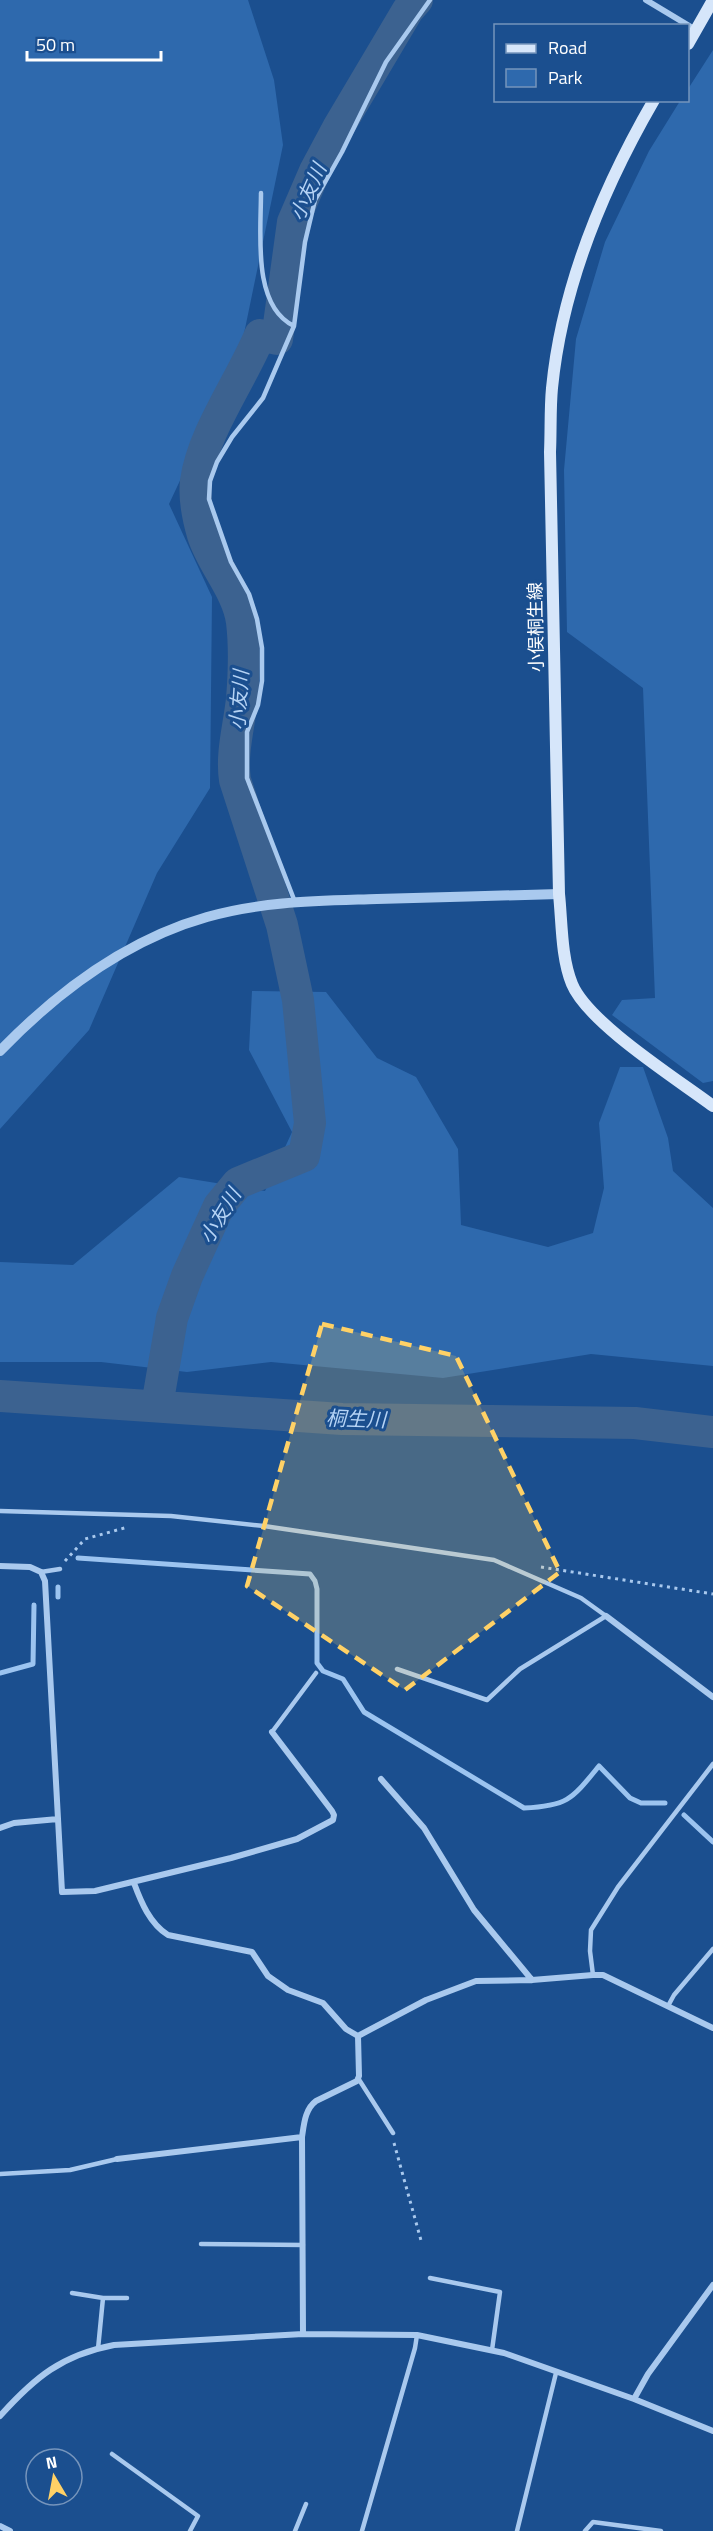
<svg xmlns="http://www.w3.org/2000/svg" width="713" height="2531" font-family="'Titillium Web','Noto Sans JP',sans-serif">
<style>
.green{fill:#2e69ad}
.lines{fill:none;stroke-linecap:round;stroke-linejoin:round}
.stream{stroke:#9cc4f0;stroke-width:5}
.river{stroke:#3c6290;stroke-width:32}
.path{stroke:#a9c9ee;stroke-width:3;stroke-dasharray:3 4.5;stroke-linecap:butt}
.service{stroke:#a9c9ee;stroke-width:4.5}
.minor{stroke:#a9c9ee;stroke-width:6}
.tertiary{stroke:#a9c9ee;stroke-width:10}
.secondary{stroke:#d6e6fa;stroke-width:12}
.marked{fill:#ffd166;fill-opacity:0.2;stroke:#ffd166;stroke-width:4.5;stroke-dasharray:12 8;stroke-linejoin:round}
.labels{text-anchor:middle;stroke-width:6;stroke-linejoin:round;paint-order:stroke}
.street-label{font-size:18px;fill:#fff;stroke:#1b4f8f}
.water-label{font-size:20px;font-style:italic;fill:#b5d3f5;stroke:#1b4f8f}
</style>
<rect width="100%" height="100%" fill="#1b4f8f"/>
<path class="green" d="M0,0H248L274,80L283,145L240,353L169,504L212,597L210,788L157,873L89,1030L0,1129Z
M713,50V1081L703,1083L612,1015L622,1000L655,998L643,688L567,632L564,470L576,339L605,242L649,151L680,101L688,100V89Z
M252,991L326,992L377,1058L416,1077L458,1149L461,1225L548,1247L593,1233L604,1188L599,1123L620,1067H643L668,1138L673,1171L713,1208V1366L591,1354L443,1378L271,1362L187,1372L101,1362H0V1262L73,1265L179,1177L265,1191L292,1132L249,1050Z"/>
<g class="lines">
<path class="stream" d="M78,1558L310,1574L315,1581L317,1589V1663L323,1671L343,1679L364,1712L524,1808C568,1806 572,1799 599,1766L630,1798L641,1803H665
M58,1587V1597
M0,1673L33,1664L34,1605
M684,1815L713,1842"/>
<path class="river" d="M0,1396L342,1419L635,1423L713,1432
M157,1406L172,1318L187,1276L219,1206L238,1183L304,1156L310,1123L298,1000L282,925L235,780C231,753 239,727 242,699C244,674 245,647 242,622C238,591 212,564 203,535C198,518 194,498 196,481C203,432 241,381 260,335L277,339L293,222L315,171L338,128L408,10L417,0"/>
<path class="path" d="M65,1561L85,1539L128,1527
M541,1567L713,1594
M394,2143L422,2244"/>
<path class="service" d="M261,193C261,233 252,306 294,326
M295,902L247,778V732L258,705L262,681V648L257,619L249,594L231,562L209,499L210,481L217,462L232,437L263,398L294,326L305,242L315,200L342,152L386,62L430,0
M0,1511L171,1516L264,1526L494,1560L581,1598L606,1616L520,1669L487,1700L397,1669
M41,1572L60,1569
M272,1732L316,1673
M593,1975L590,1951L591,1930L618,1887L713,1764
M668,2006L674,1995L713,1949
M358,2078L393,2133
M0,2174L70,2170L117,2159
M201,2244L303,2245
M430,2278L500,2292L492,2350
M72,2293L103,2298H127
M98,2349L103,2298
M112,2454L198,2516L190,2531
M295,2531L306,2504
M362,2531L415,2348L417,2335
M517,2531L556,2373
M585,2531L593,2522L661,2531"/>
<path class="minor" d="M646,0L696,30
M0,1566L30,1567L41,1572L45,1581L62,1892L95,1891L231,1858L297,1839L333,1820L334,1815L332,1811L272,1732
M606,1616L713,1697
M381,1779L424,1828L474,1910L532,1980
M0,1828L14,1823L58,1819
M134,1883C141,1902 150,1924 168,1935L252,1952L268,1976L288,1990L323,2003L346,2029L358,2036L359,2076L357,2081L316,2101C305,2109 304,2124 302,2137L303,2334
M358,2036L426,2000L476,1981L532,1980L593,1975H603L713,2028
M117,2159L302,2137
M634,2399L648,2374L713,2285
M0,2416C35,2377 62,2355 114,2345L303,2334L417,2335L504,2353L634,2399L713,2431
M0,2526L10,2531"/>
<path class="tertiary" d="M0,1051C57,992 126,940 207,917C263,901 320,901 377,899C438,897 498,896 559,894"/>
<path class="secondary" d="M688,44L713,0
M654,100C603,188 562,286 552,388C550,409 551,431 550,452L559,894C562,922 561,957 572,984C588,1023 677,1079 713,1106"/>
</g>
<path class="marked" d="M322,1324L456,1356L560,1572L405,1690L247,1586Z"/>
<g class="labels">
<g class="street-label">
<text transform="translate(536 627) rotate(-91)" y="6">小俣桐生線</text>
</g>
<g class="water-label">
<text transform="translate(308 192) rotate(-66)" y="7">小友川</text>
<text transform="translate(239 700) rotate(-86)" y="7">小友川</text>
<text transform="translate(220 1216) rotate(-59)" y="7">小友川</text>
<text transform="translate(356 1419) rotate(2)" y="7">桐生川</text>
</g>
</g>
<rect x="494" y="24" width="195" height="78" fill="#1b4f8f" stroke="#7695bc" stroke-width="1.5"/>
<rect x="506" y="44" width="30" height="9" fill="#d6e6fa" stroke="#7695bc" stroke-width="1.5"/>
<text x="548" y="54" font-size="18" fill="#ffffff">Road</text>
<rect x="506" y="69" width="30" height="18" fill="#2e69ad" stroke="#7695bc" stroke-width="1.5"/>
<text x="548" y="84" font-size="18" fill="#ffffff">Park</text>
<g transform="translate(54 2477) rotate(350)"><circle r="28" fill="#1b4f8f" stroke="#7695bc" stroke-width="1.5"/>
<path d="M0-4.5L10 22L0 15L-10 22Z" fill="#ffd166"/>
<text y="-9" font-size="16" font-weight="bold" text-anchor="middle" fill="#ffffff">N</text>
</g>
<path d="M27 51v9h134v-9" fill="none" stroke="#ffffff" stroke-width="3"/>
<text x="36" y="51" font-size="18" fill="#ffffff" stroke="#1b4f8f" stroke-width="4.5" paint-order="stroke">50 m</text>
</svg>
